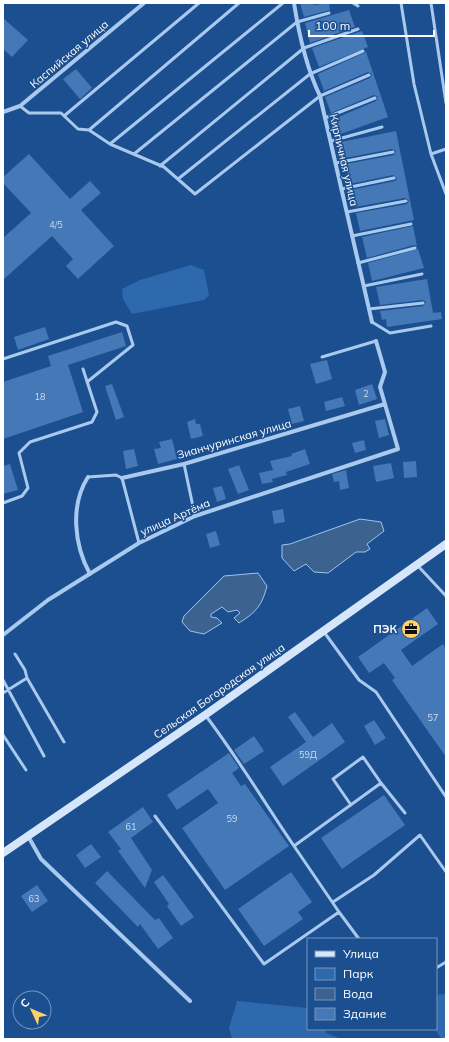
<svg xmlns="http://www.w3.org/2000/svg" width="449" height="1042" font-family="Mulish,sans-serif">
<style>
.green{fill:#2e69ad}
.water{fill:#3c6290;stroke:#9cc4f0}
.building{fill:#4478b7}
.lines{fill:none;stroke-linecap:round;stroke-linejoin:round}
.lane{stroke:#a9c9ee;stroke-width:3}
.street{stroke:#a9c9ee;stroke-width:4}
.secondary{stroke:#d6e6fa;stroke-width:8}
.labels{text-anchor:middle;stroke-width:3;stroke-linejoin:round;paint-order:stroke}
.number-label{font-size:9px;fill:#d0dded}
.street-label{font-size:11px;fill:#fff;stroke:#1b4f8f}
.poi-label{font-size:11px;font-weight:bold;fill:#fff;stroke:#1b4f8f;text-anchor:end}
</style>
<rect width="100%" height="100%" fill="#1b4f8f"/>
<path class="green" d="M191,265L204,270L209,295L204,300L132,314L123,299L122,289L140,280Z
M446,994V1039H441L435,1029L436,995Z
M237,1001L308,1008V1029H325L326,1033L342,1039H232L229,1028Z"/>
<path class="water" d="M360,519L381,522L384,531L367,544L370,549L365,552H356L328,573L314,572L306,564L294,571L282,558V545L290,544Z
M258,573L267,586C262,606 256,612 239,623L234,618L240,613L237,610L228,612L222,607L211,614V617L217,618L222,623L204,634L190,631L182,622L184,616L224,576Z"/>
<path class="building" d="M300,3H313L314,5L329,3L330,10L304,17Z
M349,10L355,27L310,43L305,23Z
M3,18L28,40L12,57L3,49Z
M362,31L368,47L319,67L312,48Z
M366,52L388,117L335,136L329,121L376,101L378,97L374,95L331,113L325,97L370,78L372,74L368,72L324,91L318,74Z
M76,69L92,88L80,99L63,79Z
M396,131L414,220L360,231L356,213L407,204L409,200L405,198L355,207L351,190L395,181L397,178L393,175L350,184L348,182L346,164L394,155L396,151L392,149L345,158L341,142Z
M29,154L70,199L90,181L101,193L81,210L114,246L78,279L66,266L73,259L52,236L3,280V238L31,213L3,183V177Z
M413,226L417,246L414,245L367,258L362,237Z
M418,249L424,268L372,281L368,263Z
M427,279L433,313L441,312L442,319L387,327L386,319L382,320L380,311L423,306L426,302L423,300L380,305L376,287Z
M45,327L49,339L18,350L14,337Z
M122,332L126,346L68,365L83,412L3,439V382L51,366L48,356Z
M327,360L332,379L316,384L310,364Z
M112,384L124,417L116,420L105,386Z
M372,384L377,399L359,405L355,390Z
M342,397L345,406L326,411L324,402Z
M300,406L304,421L292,424L288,409Z
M195,419L196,424H200L203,436L191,439L187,422Z
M385,419L389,435L379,438L375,421Z
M172,439L177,459L158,464L154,449L161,448L159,442Z
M364,440L366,450L355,453L352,443Z
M134,449L138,466L126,469L123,451Z
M305,449L310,464L286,472L287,475L272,479L273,482L262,484L259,473L273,470L270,461L292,456L291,454Z
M416,461L417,477L404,478L403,462Z
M391,463L394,478L376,482L373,466Z
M10,464L18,490L3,494V466Z
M239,465L249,490L238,494L228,469Z
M346,470L349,488L340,490L339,481L334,482L332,474Z
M222,486L226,499L217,502L213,488Z
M283,509L285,522L274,524L272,511Z
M216,531L220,545L210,548L206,534Z
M427,608L438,624L401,650L412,666L443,644L446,649V757L392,680L395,678L384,663L369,673L358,657Z
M295,712L313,737L332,723L345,742L283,786L270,767L306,742L288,717Z
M374,720L386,738L375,745L364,726Z
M254,736L264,751L244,764L234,750Z
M229,753L239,768L232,773L241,786L245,784L289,846L225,890L182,828L218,803L208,789L177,810L167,795Z
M384,795L405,825L342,869L321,838Z
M143,807L153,822L131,838L152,870L145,888L118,851L121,849L108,832Z
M91,844L101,857L85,868L76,855Z
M107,871L155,920L159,918L173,938L158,949L140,924L138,927L95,883Z
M291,872L312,902L298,912L303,919L264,946L238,909Z
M163,875L194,917L181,926L167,906L169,904L154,882Z
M37,885L48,901L32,912L21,896Z"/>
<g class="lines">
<path class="lane" d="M353,3L358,6
M401,3L414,84L431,154
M431,3L446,103
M20,106L29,113H61L78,129L89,130L110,144L164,167L195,194L320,96L369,75
M64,116L199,3
M325,118L375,98
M89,130L239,3
M331,141L382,127
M110,144L283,3
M446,149L431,154L446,194
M134,154L297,22L329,13
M336,163L393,152
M160,166L304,48L358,29
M178,179L310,74L363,51
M341,189L394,178
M347,212L406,201
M352,236L411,224
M358,263L415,248
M364,286L422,274
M369,309L423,303
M372,322L390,333L431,326
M322,357L376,341
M3,359L116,322L127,326L133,345L87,382
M184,464L195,516
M88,477L116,475L122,478L139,543
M3,503L22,496L28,488L19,453L30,442L92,422L97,412L83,369
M418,566L446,596
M324,632L359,680L376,692L446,797
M15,654L25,670L27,678
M3,680L44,756
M3,693L27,678L64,742
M206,716C238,758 264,802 294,846L381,783L363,757L333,779L351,805
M3,735L26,770
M381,783L405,813
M155,816L264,964L339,912L294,846
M333,902L374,875L420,835L446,872
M339,912L359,939
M436,968L446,962"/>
<path class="street" d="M294,3C299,35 306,67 320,96L372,322
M3,112L20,106L144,3
M88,477C70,505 74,545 90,574
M122,478L184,464L385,404
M3,635L48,600L139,543L195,516L398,449L380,387L385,372L376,341
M28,836L41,859L190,1001"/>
<path class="secondary" d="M3,853L205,715L446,544"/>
</g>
<defs>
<symbol id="office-disc" viewBox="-11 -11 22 22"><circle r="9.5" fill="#ffd166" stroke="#1b4f8f"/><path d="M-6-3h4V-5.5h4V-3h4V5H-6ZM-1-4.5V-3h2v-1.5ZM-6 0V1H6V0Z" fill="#111"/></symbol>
</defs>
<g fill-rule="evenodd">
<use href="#office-disc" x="400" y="618" width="22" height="22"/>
</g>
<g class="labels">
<g class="number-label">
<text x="56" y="228">4/5</text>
<text x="366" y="397">2</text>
<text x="40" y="400">18</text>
<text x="433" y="721">57</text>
<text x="308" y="758">59Д</text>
<text x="232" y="822">59</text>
<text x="131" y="830">61</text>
<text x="34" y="902">63</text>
</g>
<g class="street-label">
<text transform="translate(69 54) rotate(-40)" y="4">Каспийская улица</text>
<text transform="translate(344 160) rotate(77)" y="4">Кирпичная улица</text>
<text transform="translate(234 439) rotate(-16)" y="4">Зианчуринская улица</text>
<text transform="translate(175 517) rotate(-24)" y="4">улица Артёма</text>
<text transform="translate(219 691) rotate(-35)" y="4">Сельская Богородская улица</text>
</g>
<g class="poi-label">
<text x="397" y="633">ПЭК</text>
</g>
</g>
<rect width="449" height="1042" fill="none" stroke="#ffffff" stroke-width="8"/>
<rect x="307" y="938" width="130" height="92" fill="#1b4f8f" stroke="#7695bc"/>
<rect x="315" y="951" width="20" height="6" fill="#d6e6fa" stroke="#7695bc"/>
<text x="343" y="958" font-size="12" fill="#ffffff">Улица</text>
<rect x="315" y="968" width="20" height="12" fill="#2e69ad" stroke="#7695bc"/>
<text x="343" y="978" font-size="12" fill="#ffffff">Парк</text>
<rect x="315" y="988" width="20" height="12" fill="#3c6290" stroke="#7695bc"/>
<text x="343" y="998" font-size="12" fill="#ffffff">Вода</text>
<rect x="315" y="1008" width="20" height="12" fill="#4478b7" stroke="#7695bc"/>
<text x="343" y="1018" font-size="12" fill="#ffffff">Здание</text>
<g transform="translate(32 1010) rotate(314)"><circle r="19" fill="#1b4f8f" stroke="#7695bc"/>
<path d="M0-3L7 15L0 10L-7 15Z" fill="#ffd166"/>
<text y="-6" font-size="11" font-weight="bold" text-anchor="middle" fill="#ffffff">С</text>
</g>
<path d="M309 30v6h125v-6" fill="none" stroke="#ffffff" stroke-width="2"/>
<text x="315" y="30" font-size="12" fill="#ffffff" stroke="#1b4f8f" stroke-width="3" paint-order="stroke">100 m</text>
</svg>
